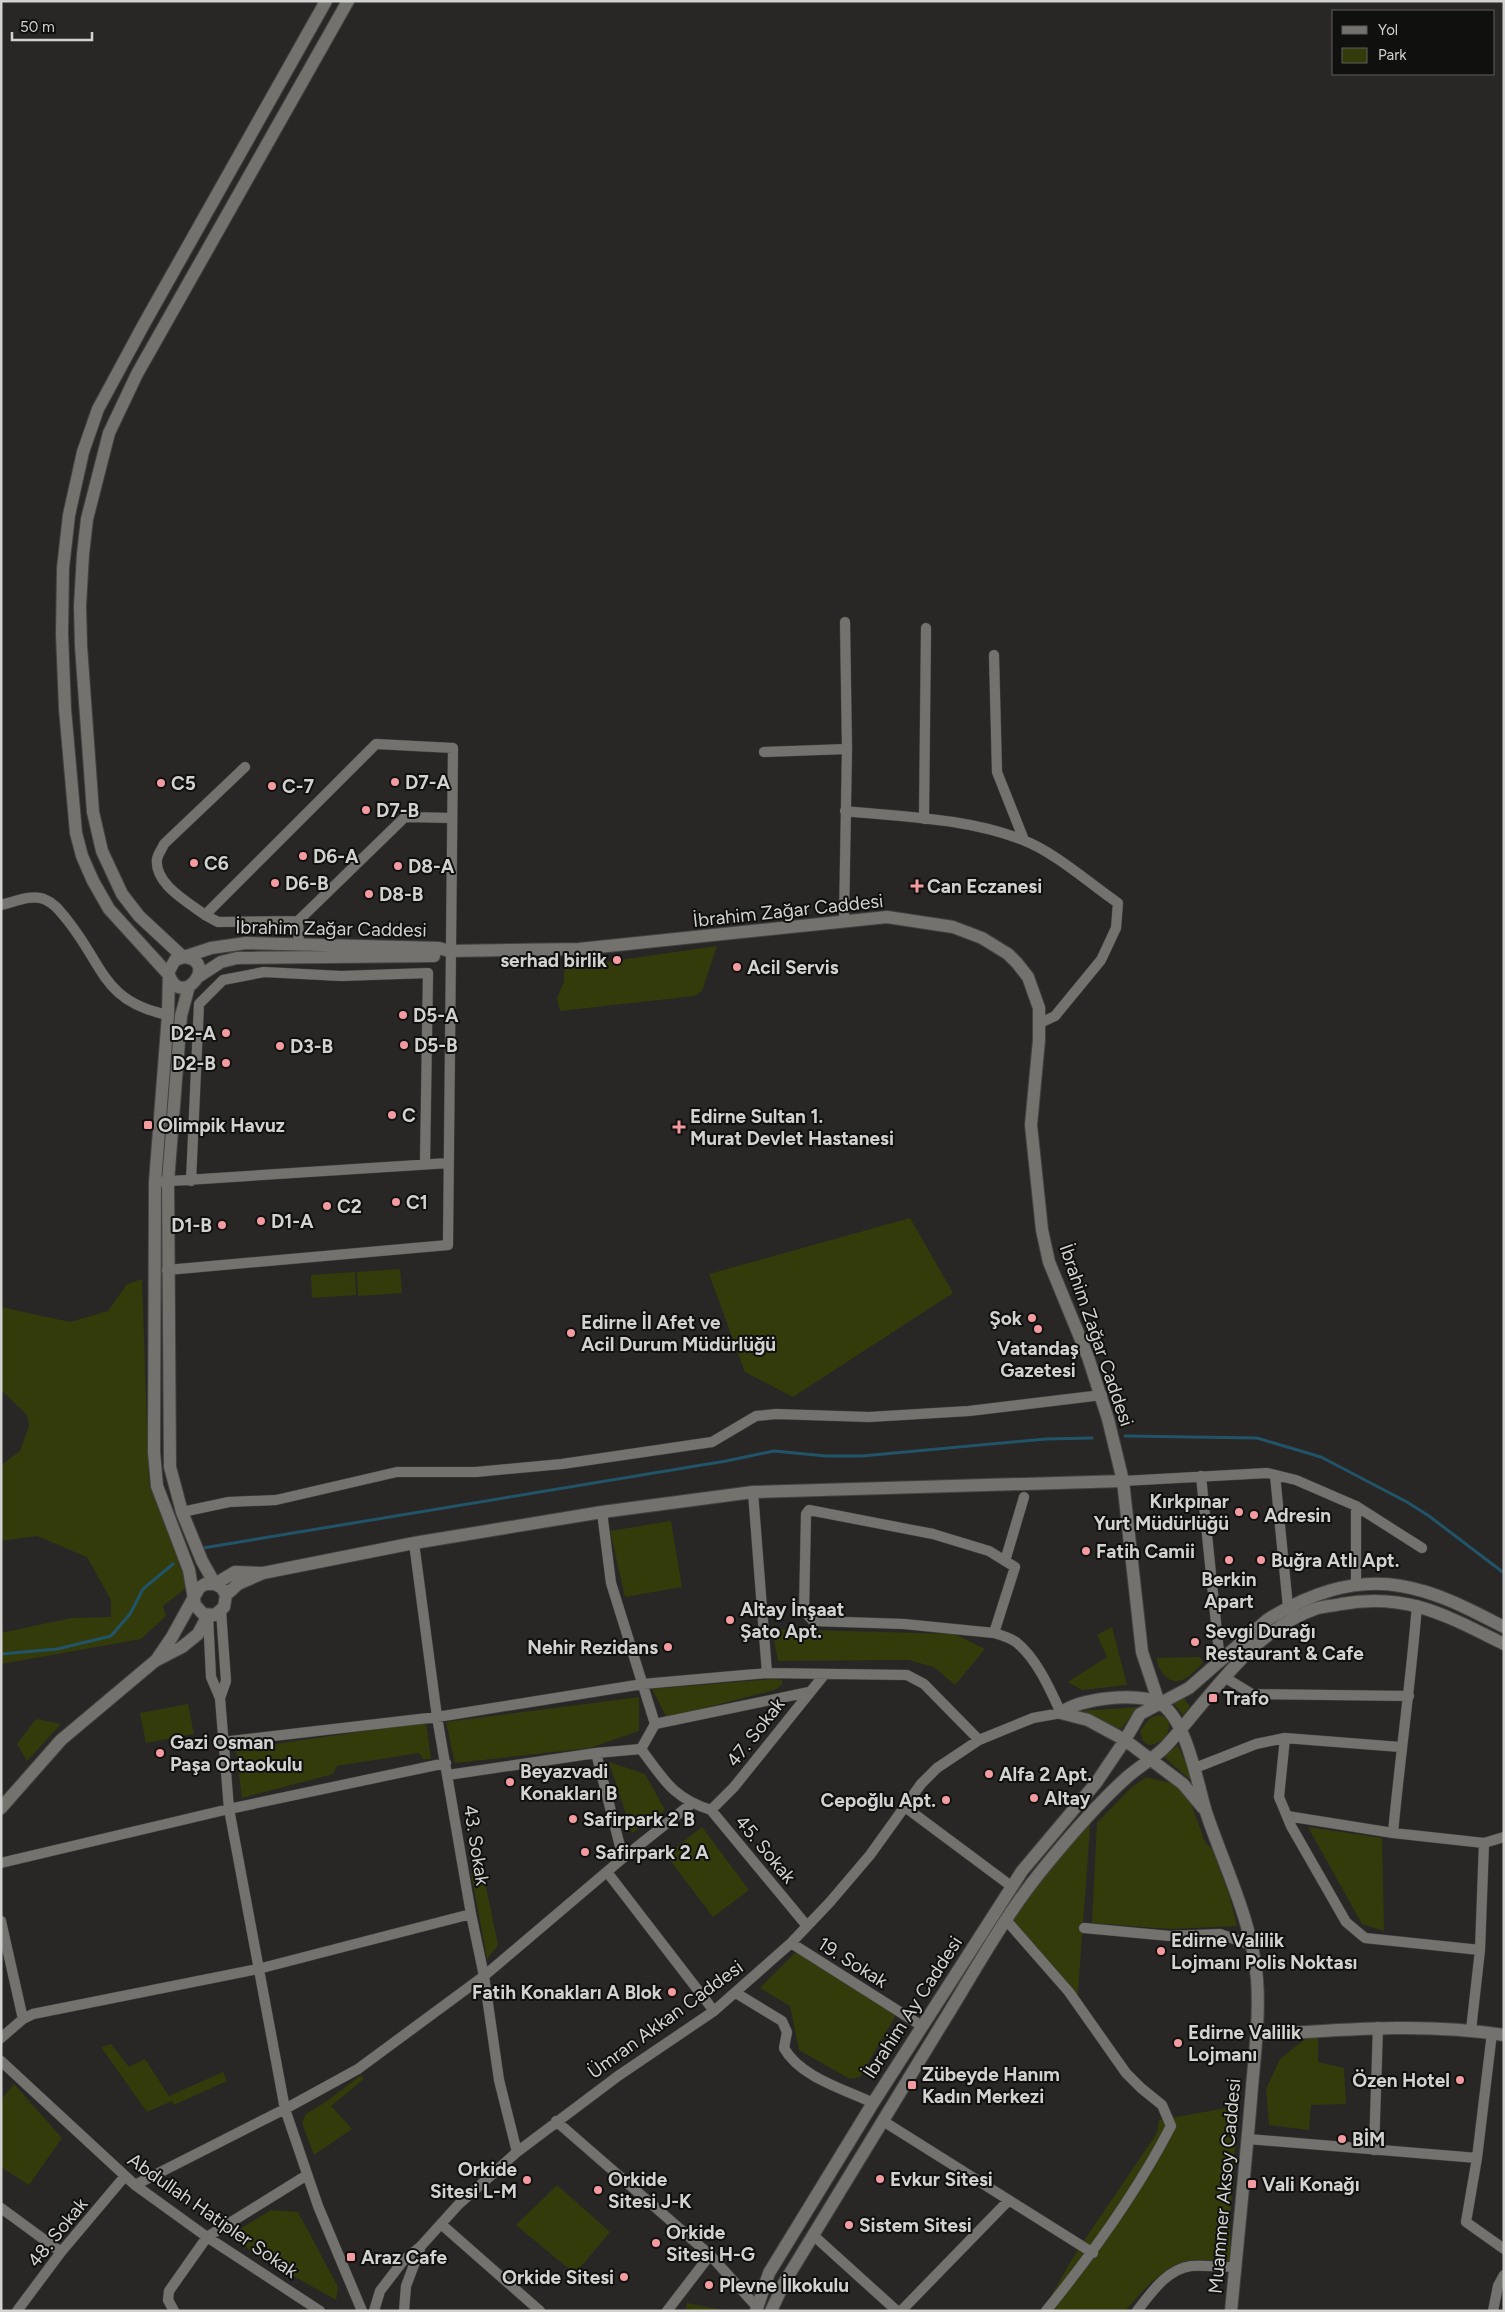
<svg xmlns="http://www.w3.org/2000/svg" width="1505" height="2312" font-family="Figtree,sans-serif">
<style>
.green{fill:#333b0b}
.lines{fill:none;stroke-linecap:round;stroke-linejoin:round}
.stream{stroke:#215469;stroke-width:3}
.street-casing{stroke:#434240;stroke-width:11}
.secondary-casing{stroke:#434240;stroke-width:14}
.street{stroke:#73726f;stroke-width:10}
.secondary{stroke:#73726f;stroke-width:12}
.poi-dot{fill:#f49aa1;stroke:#10100f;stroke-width:2}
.labels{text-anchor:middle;stroke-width:4;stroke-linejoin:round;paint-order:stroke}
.poi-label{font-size:19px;font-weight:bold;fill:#d2d2d0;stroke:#10100f;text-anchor:start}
.street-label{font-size:19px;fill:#d2d2d0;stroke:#10100f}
</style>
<rect width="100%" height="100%" fill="#282725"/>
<path class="green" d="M717,946L702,991L695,996L560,1011L557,998L564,982V968Z
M910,1218L953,1293L793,1397L745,1372L709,1274Z
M400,1269L402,1293L358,1296L357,1272Z
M355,1272L356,1295L312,1298L311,1275Z
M142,1279L149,1484L186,1581V1588L163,1606L166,1616L141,1639L1,1664V1633L71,1618L111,1617V1600L87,1557L37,1536L1,1541V1465L20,1451L29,1426L27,1415L1,1390V1307L70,1322L108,1311L127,1284Z
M671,1521L682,1587L625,1597L610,1531Z
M1112,1627L1127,1685L1082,1690L1068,1682L1107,1657L1097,1635Z
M772,1629L954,1634L985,1649L955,1685L934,1667L908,1660L778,1661Z
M1200,1657L1203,1663C1197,1668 1191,1676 1184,1679C1171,1687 1157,1671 1157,1658Z
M773,1679L782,1680V1685L774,1690L667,1718L652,1689Z
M639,1697V1731L590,1748L455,1763L446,1722Z
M1184,1698L1190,1707L1183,1715L1174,1704Z
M188,1704L194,1734L146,1743L140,1713Z
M1138,1707L1121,1729L1080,1712V1711Z
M1158,1715L1164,1716L1169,1721C1171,1736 1161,1744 1148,1745L1143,1741L1140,1731L1150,1718Z
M36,1719L61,1724L27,1761L17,1744Z
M426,1722L431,1759H423L419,1753L337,1766L333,1774L242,1798L236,1750Z
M1178,1745L1194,1783L1164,1757Z
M609,1762L645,1774L665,1810L632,1833Z
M1146,1777L1170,1783L1188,1795L1205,1842L1213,1850L1230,1898L1237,1926L1169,1929L1092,1923L1097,1823L1131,1788Z
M1091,1814L1077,2005L1006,1920Z
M702,1827L749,1890L713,1917L666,1855Z
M1308,1827L1382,1838L1384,1931L1362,1924Z
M483,1872L498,1945L487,1959L471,1873Z
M797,1951L897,2013L860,2077L850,2079L799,2050L790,2006L760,1988Z
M1306,2038H1318V2062L1344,2068L1346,2104L1311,2105L1309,2130L1269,2125L1266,2089L1280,2059Z
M111,2044L129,2067L145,2059L169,2096L223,2072L227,2081L174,2105L172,2101L147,2112L101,2047Z
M361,2075L364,2079L331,2106L352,2129L314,2155L302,2123L306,2114L327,2101Z
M14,2084L62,2138L29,2185L1,2167V2100Z
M1238,2106L1230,2220V2262C1218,2261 1204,2259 1192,2260C1166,2262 1141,2293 1125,2311H1042L1077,2251L1157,2133L1159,2120Z
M557,2185L610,2232L575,2274L516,2225Z
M271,2210L298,2212L338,2287L336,2300L251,2252L238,2237L240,2229Z
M687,2303L728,2311H686Z"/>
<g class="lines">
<path class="stream" d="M1125,1436L1257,1438L1321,1457L1407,1502L1429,1516L1504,1573
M203,1548L726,1461L774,1451L826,1456H862L1046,1439L1092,1438
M1,1654L57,1649L111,1636L130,1614L143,1589L173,1564"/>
<defs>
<path id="street" d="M994,655L997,772L1024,840
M764,752L847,749
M845,811C903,817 967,818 1023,840C1056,853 1089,883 1118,903L1116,928L1101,960L1055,1016L1040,1023
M924,819L926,628
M1,905C14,902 34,893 46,900C56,904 62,914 68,921C104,966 103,1002 168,1015
M205,915L218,922L298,921L405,817L452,818
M844,920L847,749L845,622
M298,921L299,945
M191,1181L199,1004L223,980L264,972L341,976L428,973L425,1163
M155,1182L449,1163
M167,1270L448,1245L453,748L376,744L205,915C188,902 154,884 157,859C158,854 162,849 164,844L245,767
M1275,1475L1288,1607
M1201,1476L1220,1662
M1123,1481L1267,1473L1296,1480L1356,1506L1422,1548
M753,1492L767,1673
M809,1510L933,1534L989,1551L1015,1567L994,1633L904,1624L813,1621L804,1611L806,1514Z
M182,1512L229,1502L276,1500L397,1472H476L562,1464L712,1442L756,1416L776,1414L869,1417L969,1411L1102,1395
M602,1512L611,1583L655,1724
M414,1543L437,1717L471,1914L484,1976L499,2080L517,2152
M1005,1561L1024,1497
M1356,1586V1506
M208,1616L211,1677L220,1698L229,1809L285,2109L318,2206L362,2311
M1224,1677L1252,1694L1409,1696
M220,1698L226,1681L221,1611
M1285,1738L1279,1797L1291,1826L1346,1922L1365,1938L1480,1950
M222,1742L437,1717L643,1684L767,1673L907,1675L924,1684L979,1740
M641,1749L655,1724L809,1692
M596,1753L623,1858
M1195,1768L1256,1744L1285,1738L1400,1747
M448,1775L596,1753L641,1749C664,1780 673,1798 711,1810L807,1926
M905,1807L1011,1886
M711,1810L734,1787L824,1675
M1287,1816L1393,1833L1484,1843
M1393,1833C1400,1757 1411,1681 1417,1605
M1,1863L229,1809L446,1763
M607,1872L714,2011
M1006,1920L1069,1992L1126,2073L1141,2088L1162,2105L1171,2126C1137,2192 1093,2253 1046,2311
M1,1921L23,2019
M1084,1928L1170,1936L1220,1934L1251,1945
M791,1943L922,2026
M736,1993L782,2021L787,2032L784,2048C800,2077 844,2089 873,2103
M1471,2030L1480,1950L1484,1843L1504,1837
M1492,2033L1477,2158L1466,2222L1504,2249
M1,2038L23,2019L33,2014L258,1969L471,1914
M1,2061L135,2185L207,2237L320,2311
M556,2121L710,2255L757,2307
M883,2121L1093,2253
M1248,2139L1477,2158
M1374,2150L1378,2027
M135,2185L285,2109L358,2069L484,1976L623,1858L691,1804
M1,2208L61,2252
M441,2224L540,2311
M813,2235L897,2311
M17,2311L61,2252L125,2176
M174,2311L168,2300L169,2291L207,2237L307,2175
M374,2311L380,2291L403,2261L421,2246L458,2205L517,2152L618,2076L714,2011L791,1943L830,1902L870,1855L921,1784L937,1768L979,1740L1033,1718L1061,1713C1050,1689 1037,1659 1016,1642C1010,1638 1001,1635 994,1633
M404,2311L406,2286L420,2249
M667,2311L710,2255
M901,2311L1009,2200
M1137,2311C1151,2293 1167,2269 1191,2266C1205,2265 1221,2267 1235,2267
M1493,2311L1498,2286L1504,2275"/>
<path id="secondary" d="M326,1L144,324L98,409L83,452L69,515L63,568L62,634L65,709L76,833L82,856L93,881L109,909L169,975C182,1011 221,960 183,957L139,916L122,894L102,851L93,812L81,646L80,606L83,554L87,519L109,433L137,374L348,1
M198,977L221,962L237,958L434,956
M189,986L181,1016L168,1182L170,1467L182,1512L202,1561L215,1584L222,1588L226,1595L224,1607L215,1615L203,1614L195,1605L189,1570L157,1486L154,1452L155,1182L168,1015L169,971L175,960L211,948L246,943L439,948L449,951L579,949L887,917L953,927L982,938L1008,954L1017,963L1028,977L1039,1008V1040L1031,1125L1042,1230L1049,1262L1088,1357L1108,1419L1123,1481L1142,1652L1159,1703
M226,1595L238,1584L263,1573L414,1543L602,1512L753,1492L1123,1481
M157,1659L172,1637L199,1588L205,1584H215L235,1572L261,1573
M1061,1713C1079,1698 1138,1692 1159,1703C1186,1716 1198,1786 1206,1812C1224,1866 1252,1920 1257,1979C1260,2019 1254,2059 1251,2099C1245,2170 1238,2240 1231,2311
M1061,1713L1088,1720L1125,1740L1183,1784L1203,1808
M1,1808L61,1740L155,1661L182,1647L198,1634L208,1615
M1257,2035C1340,2030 1422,2022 1504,2035
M756,2311L769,2273L873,2103L1022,1871L1096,1783L1125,1740L1140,1714L1189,1688L1267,1620C1306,1595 1354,1577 1401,1586C1438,1592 1471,1610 1504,1627
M771,2311L784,2283C836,2197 888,2112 940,2027C973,1974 1003,1918 1042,1870C1068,1838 1095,1806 1125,1779C1138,1767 1155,1758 1167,1745C1210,1698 1251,1631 1315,1609C1323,1606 1333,1606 1341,1604C1407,1592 1447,1616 1504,1644"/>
</defs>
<use href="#street" class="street-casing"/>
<use href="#secondary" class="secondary-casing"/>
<use href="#street" class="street"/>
<use href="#secondary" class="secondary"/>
</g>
<g class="poi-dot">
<circle cx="395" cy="782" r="5"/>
<circle cx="161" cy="783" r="5"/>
<circle cx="272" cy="786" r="5"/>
<circle cx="366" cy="810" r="5"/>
<circle cx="303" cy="856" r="5"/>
<circle cx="194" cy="863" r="5"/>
<circle cx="398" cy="866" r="5"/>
<circle cx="275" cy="883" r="5"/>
<path d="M914.5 878.5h5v5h5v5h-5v5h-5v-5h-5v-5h5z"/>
<circle cx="369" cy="894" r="5"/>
<circle cx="617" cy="960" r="5"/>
<circle cx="737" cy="967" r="5"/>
<circle cx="403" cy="1015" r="5"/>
<circle cx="226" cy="1033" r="5"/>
<circle cx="404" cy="1045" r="5"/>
<circle cx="280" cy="1046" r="5"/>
<circle cx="226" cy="1063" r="5"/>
<circle cx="392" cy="1115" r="5"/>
<rect x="143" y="1120" width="10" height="10" rx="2.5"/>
<path d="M676.5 1119.5h5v5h5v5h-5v5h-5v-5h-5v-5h5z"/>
<circle cx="396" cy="1202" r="5"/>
<circle cx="327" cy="1206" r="5"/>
<circle cx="261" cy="1221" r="5"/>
<circle cx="222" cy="1225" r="5"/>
<circle cx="1032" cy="1318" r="5"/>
<circle cx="1038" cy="1329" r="5"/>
<circle cx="571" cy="1333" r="5"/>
<circle cx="1239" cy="1512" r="5"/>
<circle cx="1254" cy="1515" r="5"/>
<circle cx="1086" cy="1551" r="5"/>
<circle cx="1229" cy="1560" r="5"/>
<circle cx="1261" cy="1560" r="5"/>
<circle cx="730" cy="1620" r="5"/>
<circle cx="1195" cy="1642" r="5"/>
<circle cx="668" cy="1647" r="5"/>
<rect x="1208" y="1693" width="10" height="10" rx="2.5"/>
<circle cx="160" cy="1753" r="5"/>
<circle cx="989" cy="1774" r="5"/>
<circle cx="510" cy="1782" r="5"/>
<circle cx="1034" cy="1798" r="5"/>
<circle cx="946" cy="1800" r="5"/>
<circle cx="573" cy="1819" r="5"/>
<circle cx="585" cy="1852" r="5"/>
<circle cx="1161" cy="1951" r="5"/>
<circle cx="672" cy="1992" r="5"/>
<circle cx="1178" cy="2043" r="5"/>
<circle cx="1460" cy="2080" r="5"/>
<rect x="907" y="2080" width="10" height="10" rx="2.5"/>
<circle cx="1342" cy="2139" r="5"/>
<circle cx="880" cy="2179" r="5"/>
<circle cx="527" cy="2180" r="5"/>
<rect x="1247" y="2179" width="10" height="10" rx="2.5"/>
<circle cx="598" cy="2190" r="5"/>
<circle cx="849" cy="2225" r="5"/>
<circle cx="656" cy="2243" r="5"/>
<rect x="346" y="2252" width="10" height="10" rx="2.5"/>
<circle cx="624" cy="2277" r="5"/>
<circle cx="709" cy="2285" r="5"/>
</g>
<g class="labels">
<g class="poi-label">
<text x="405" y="789">D7-A</text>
<text x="171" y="790">C5</text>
<text x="282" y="793">C-7</text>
<text x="376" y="817">D7-B</text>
<text x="313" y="863">D6-A</text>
<text x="204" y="870">C6</text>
<text x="408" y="873">D8-A</text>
<text x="285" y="890">D6-B</text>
<text x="927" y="893">Can Eczanesi</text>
<text x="379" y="901">D8-B</text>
<text x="607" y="967" text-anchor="end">serhad birlik</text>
<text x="747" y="974">Acil Servis</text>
<text x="413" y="1022">D5-A</text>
<text x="216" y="1040" text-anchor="end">D2-A</text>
<text x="414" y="1052">D5-B</text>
<text x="290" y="1053">D3-B</text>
<text x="216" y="1070" text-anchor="end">D2-B</text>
<text x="402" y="1122">C</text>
<text x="690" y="1123">Edirne Sultan 1.<tspan x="690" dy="22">Murat Devlet Hastanesi</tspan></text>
<text x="158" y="1132">Olimpik Havuz</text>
<text x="406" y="1209">C1</text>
<text x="337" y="1213">C2</text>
<text x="271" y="1228">D1-A</text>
<text x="212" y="1232" text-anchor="end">D1-B</text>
<text x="1022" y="1325" text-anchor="end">Şok</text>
<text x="581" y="1329">Edirne İl Afet ve<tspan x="581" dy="22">Acil Durum Müdürlüğü</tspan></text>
<text x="1038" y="1355" text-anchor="middle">Vatandaş<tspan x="1038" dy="22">Gazetesi</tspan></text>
<text x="1229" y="1508" text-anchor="end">Kırkpınar<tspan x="1229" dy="22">Yurt Müdürlüğü</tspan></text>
<text x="1264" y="1522">Adresin</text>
<text x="1096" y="1558">Fatih Camii</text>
<text x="1271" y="1567">Buğra Atlı Apt.</text>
<text x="1229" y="1586" text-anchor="middle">Berkin<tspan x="1229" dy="22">Apart</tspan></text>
<text x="740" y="1616">Altay İnşaat<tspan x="740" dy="22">Şato Apt.</tspan></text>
<text x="1205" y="1638">Sevgi Durağı<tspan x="1205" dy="22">Restaurant &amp; Cafe</tspan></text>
<text x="658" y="1654" text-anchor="end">Nehir Rezidans</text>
<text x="1223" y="1705">Trafo</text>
<text x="170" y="1749">Gazi Osman<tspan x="170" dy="22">Paşa Ortaokulu</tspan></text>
<text x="520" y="1778">Beyazvadi<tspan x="520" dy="22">Konakları B</tspan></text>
<text x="999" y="1781">Alfa 2 Apt.</text>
<text x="1044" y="1805">Altay</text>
<text x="936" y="1807" text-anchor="end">Cepoğlu Apt.</text>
<text x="583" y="1826">Safirpark 2 B</text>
<text x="595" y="1859">Safirpark 2 A</text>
<text x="1171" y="1947">Edirne Valilik<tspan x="1171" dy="22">Lojmanı Polis Noktası</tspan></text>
<text x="662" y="1999" text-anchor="end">Fatih Konakları A Blok</text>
<text x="1188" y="2039">Edirne Valilik<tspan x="1188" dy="22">Lojmanı</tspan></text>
<text x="922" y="2081">Zübeyde Hanım<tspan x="922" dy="22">Kadın Merkezi</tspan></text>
<text x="1450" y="2087" text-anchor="end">Özen Hotel</text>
<text x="1352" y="2146">BİM</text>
<text x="517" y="2176" text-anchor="end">Orkide<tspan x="517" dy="22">Sitesi L-M</tspan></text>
<text x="608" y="2186">Orkide<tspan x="608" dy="22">Sitesi J-K</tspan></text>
<text x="890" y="2186">Evkur Sitesi</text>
<text x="1262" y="2191">Vali Konağı</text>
<text x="859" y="2232">Sistem Sitesi</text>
<text x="666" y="2239">Orkide<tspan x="666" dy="22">Sitesi H-G</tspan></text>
<text x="361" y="2264">Araz Cafe</text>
<text x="614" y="2284" text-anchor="end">Orkide Sitesi</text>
<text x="719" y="2292">Plevne İlkokulu</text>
</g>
<g class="street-label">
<text transform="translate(788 910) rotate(-6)" y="7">İbrahim Zağar Caddesi</text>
<text transform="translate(331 928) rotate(1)" y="7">İbrahim Zağar Caddesi</text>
<text transform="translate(1097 1335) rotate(71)" y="7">İbrahim Zağar Caddesi</text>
<text transform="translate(755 1732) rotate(-52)" y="7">47. Sokak</text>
<text transform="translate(477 1845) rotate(81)" y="7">43. Sokak</text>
<text transform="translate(766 1849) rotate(50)" y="7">45. Sokak</text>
<text transform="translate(853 1962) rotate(32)" y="7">19. Sokak</text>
<text transform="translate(912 2007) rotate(-57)" y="7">İbrahim Ay Caddesi</text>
<text transform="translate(665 2019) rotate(-36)" y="7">Ümran Akkan Caddesi</text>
<text transform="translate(1224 2186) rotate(-85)" y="7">Muammer Aksoy Caddesi</text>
<text transform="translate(213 2215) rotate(35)" y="7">Abdullah Hatipler Sokak</text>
<text transform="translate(57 2232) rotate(-51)" y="7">48. Sokak</text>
</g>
</g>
<rect width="1505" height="2312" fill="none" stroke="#d2d2d0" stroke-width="5"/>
<rect x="1332" y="10" width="162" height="65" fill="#10100f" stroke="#5e5e5c"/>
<rect x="1342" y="26" width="25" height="8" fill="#73726f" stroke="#5e5e5c"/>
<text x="1378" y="35" font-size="15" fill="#d2d2d0">Yol</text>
<rect x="1342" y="48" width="25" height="15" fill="#333b0b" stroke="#5e5e5c"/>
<text x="1378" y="60" font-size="15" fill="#d2d2d0">Park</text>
<path d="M12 32v8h80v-8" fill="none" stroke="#d2d2d0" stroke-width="2.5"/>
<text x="20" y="32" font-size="15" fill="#d2d2d0" stroke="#10100f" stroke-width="4" paint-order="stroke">50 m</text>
</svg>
